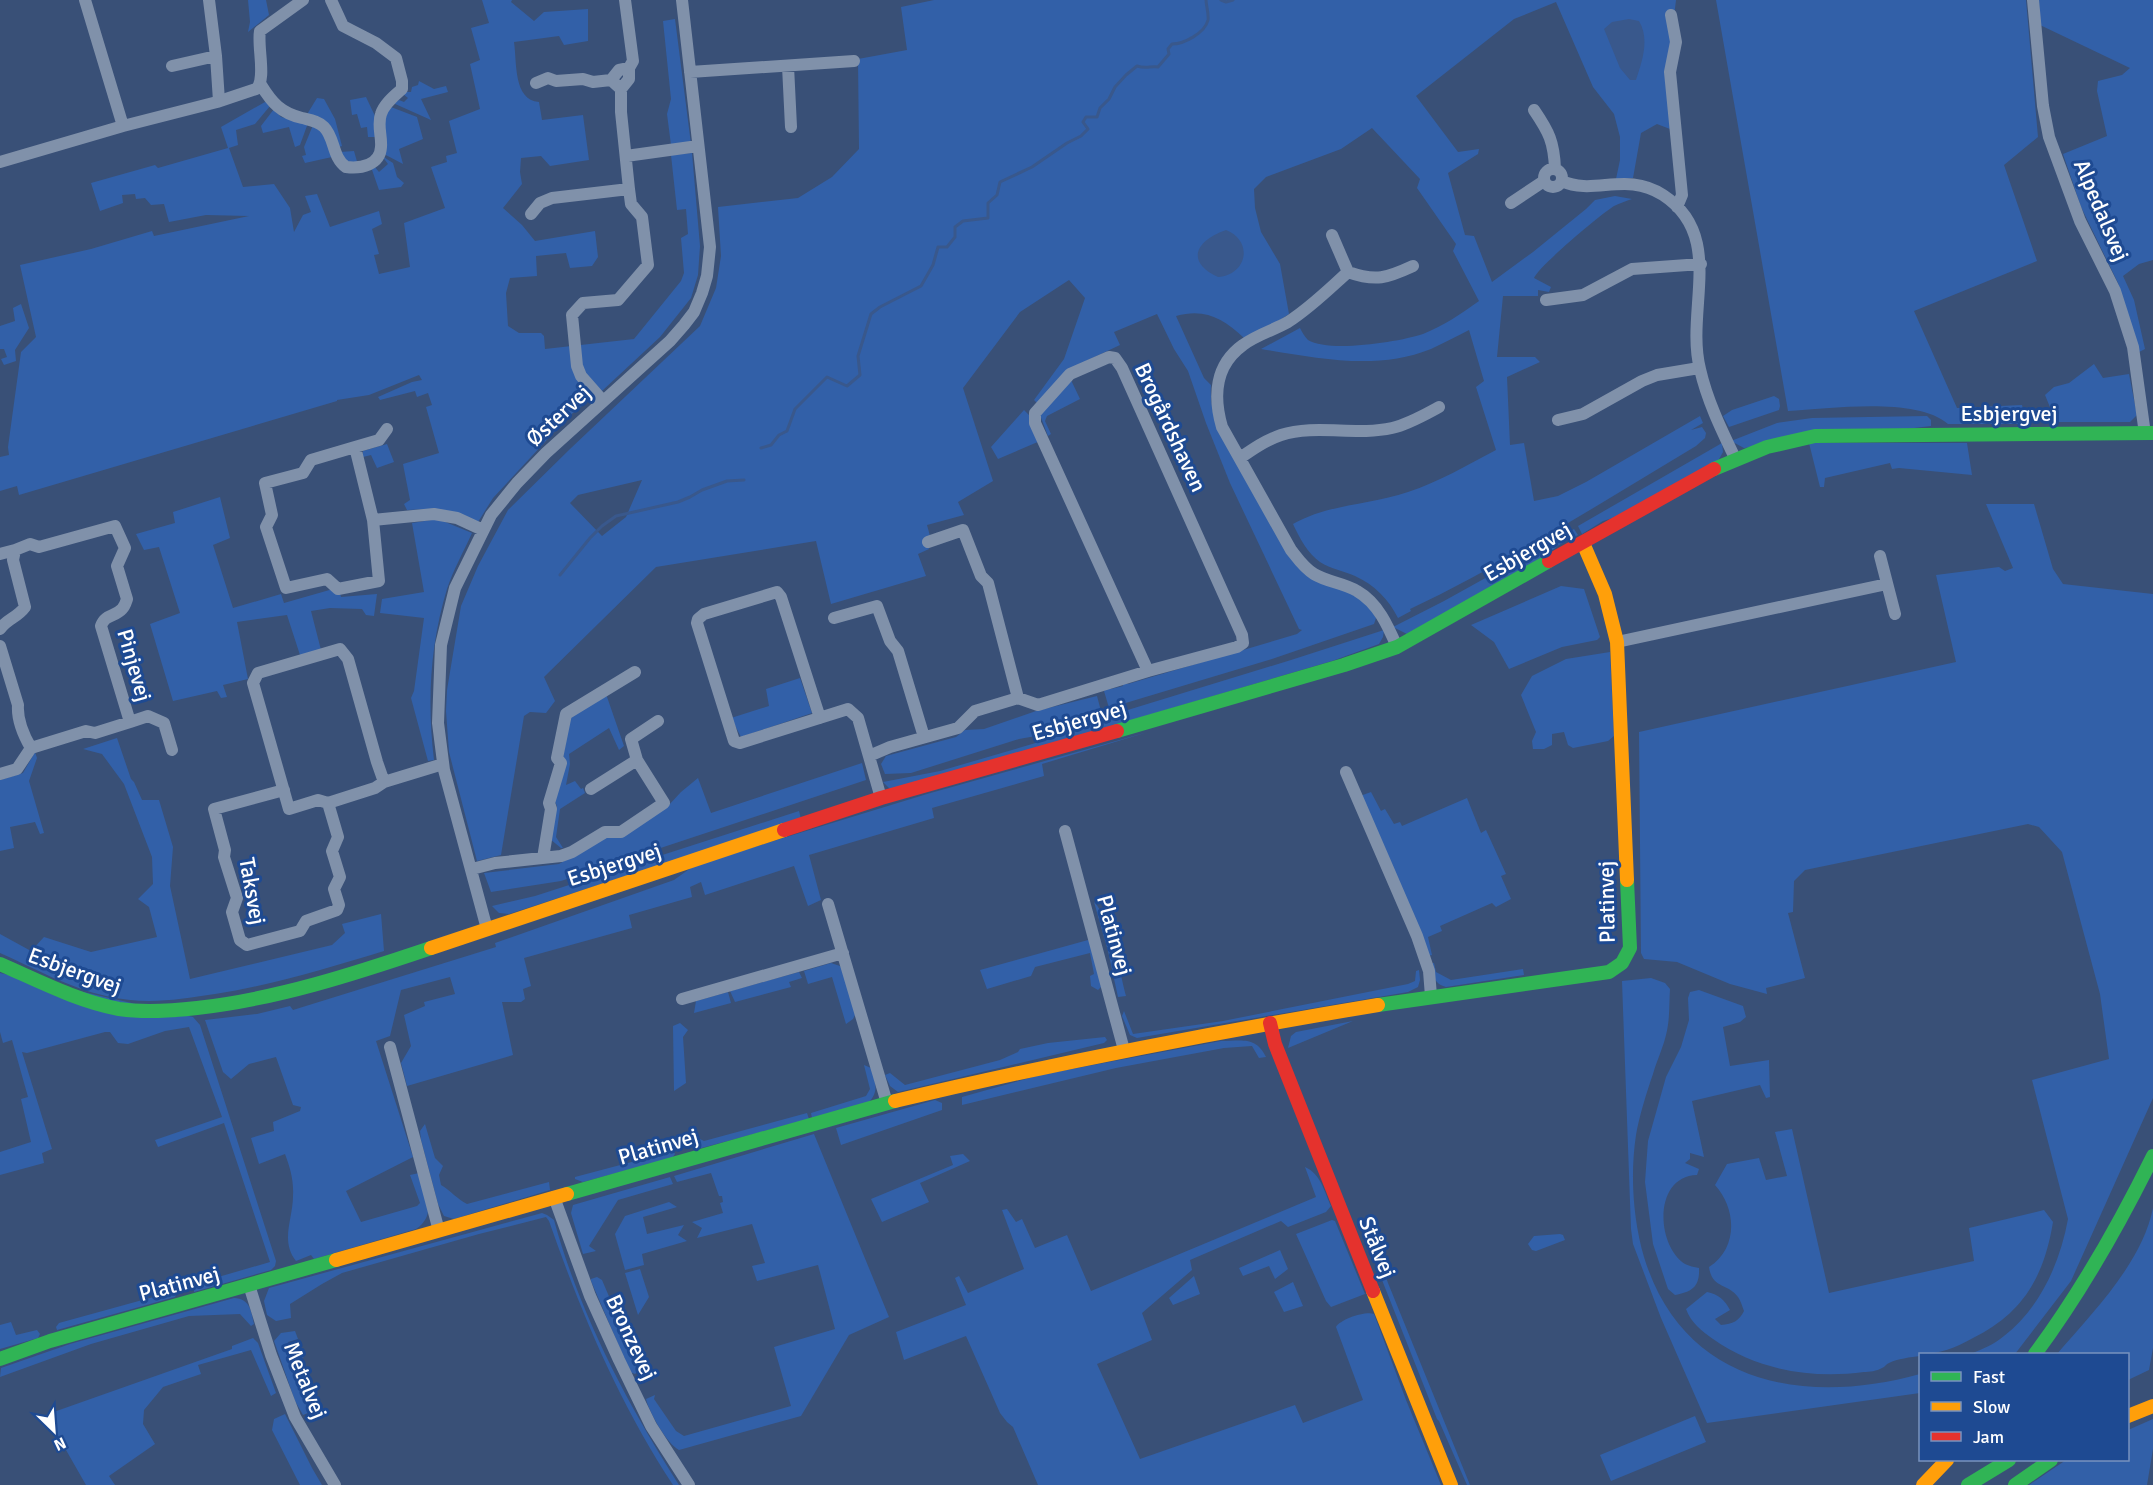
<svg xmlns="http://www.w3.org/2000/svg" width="2153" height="1485" font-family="Signika,sans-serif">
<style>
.green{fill:#3260a8;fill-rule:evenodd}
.water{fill:#39588c}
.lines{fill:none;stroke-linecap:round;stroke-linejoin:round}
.stream{stroke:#39588c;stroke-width:3}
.street{stroke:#8091aa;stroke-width:12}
.fast{stroke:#30b455;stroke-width:14}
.slow{stroke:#ff9f0a;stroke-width:14}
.jam{stroke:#e5322d;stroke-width:14}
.labels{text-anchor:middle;stroke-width:6;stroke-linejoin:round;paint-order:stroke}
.street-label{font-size:22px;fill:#fff;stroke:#1e4a92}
</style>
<rect width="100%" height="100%" fill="#395077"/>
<path class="green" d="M248,0H266L269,15L248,32L250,22Z
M482,0H512L511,2L534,21L544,12L588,9V41L564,45L559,36L514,42C517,62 513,100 539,102L542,120L583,115L589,160L550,166L541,156L521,158L520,172L522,184L503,208L522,225L535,241L595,231L598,257L592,266L570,268L566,253L536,256L537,276L510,278L506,293L508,326L519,333H541L544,336L545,349L634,339L681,281L684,273L681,238L688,234L686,209L677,210L671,155L692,153L700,246L698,275L691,298L660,337L603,390L569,416L493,498L478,522C449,509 438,509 407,510L404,504L410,500L403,464L439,453L426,407L432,405L428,393L417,397L415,391L380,400L378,397L412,382L422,380L419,375L369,395L337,400V401L19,495L17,486L0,491V457L9,455L8,447L21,352L36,337L20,265L91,249L152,231L154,236L249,216L206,215L169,222L164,204L151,205L145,198L136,199L135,194L122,195L123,203L100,211L91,183L155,165L158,168L228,148L221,127L265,102L268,103L270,106L255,124L236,130L238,145L229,148L243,187L274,184L290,208L294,232L303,215L311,212L305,196L317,194L330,227L379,211L382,224L372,229L379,254L374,255L379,274L410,267L404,223L445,208L431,167L447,162L446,156L457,153L449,121L480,109L470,64L480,60L471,28L489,23Z
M934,0H1676L1671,42L1670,129L1657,124L1641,133L1633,178L1616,179L1620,160V137L1614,114L1593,87L1556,2L1514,19L1416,96L1458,152L1479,149L1478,154L1448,173L1465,235L1474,236L1492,282L1533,252L1586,209L1595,200L1615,196L1632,199C1626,201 1620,203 1614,206C1601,214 1539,266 1534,278L1551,287L1549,292L1538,290V296H1503L1497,357H1535L1540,362L1507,377L1510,445L1524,443L1534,501L1558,496L1586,482L1700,416L1703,423L1691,430L1702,427L1706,433L1705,438L1696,446C1602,502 1509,562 1410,609L1411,611L1398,618C1389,600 1375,585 1355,576C1344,571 1331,569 1320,562C1308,554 1299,537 1293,524C1328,504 1370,505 1408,492C1439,482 1467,465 1496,450L1476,387L1484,381L1469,330C1457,336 1444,343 1431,349C1376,371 1318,358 1261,349L1300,328C1302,332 1305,337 1308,340C1329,353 1399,342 1423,334C1443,326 1461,314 1479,301L1453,251L1456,244L1417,188L1420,179L1372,128L1341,149L1266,177L1254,189L1255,208L1261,232L1280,264L1289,314L1269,327L1244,338C1223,319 1206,308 1176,316L1204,378L1211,385C1210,403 1213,416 1220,433L1287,553L1368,604L1376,618L1374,624L1272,659L1109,708L1104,691L1109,686L1111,689L1123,686L1122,682L1128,684L1297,634L1302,630L1299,629L1230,483L1206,423L1188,371L1174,349L1157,314L1114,332L1120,345L1069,369L1037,403L1034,400L1064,359L1085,298L1069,280L1020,312L963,388L993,481L958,502L964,515L927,525L930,536L925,539L929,549L918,554L926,576L831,604L816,541L656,567L544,677L555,701L546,713L530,712L524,716L501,855L477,861L449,752L446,711L447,690L461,606L478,566L508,510L570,449L700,326L716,288L721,256L718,207L798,198L832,177L859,149L858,59L907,50L901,7ZM642,480L626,517L602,536L570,503L578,495Z
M1716,0H2026L2038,137L2004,165L2037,261L1914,311L1957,408L2022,405L2027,424H1948C1916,396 1829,409 1788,411Z
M2039,0H2153V260L2139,264L2123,276L2134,300L2145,349L2139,352L2118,283L2081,207L2063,154L2107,136L2097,91L2098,81L2122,75L2130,68L2040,25Z
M675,19L691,144L671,145L667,114L671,99L663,21Z
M419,81L434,89L446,86L448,92L421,99L431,120L393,103L399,100L404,102L408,98L403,94L405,92H411L412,87L418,85Z
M366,97L375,116L377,137H368L367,127L361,128L357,114L352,115L350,100Z
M317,98L324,99L335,119L342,146L339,147L340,152L354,151L358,165C329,162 343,142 328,126C322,120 314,118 306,116Z
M391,107L417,117L423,139L399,149L403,164L382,153L384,116Z
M274,109L281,117L308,123L300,145L295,147L289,127L263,133L261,126Z
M313,125L324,134L332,157L305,163L302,156L306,155L304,147Z
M382,156L393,163L397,177L404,183L401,187L379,190L371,167L374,166L379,172L388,164Z
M21,304L29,328L15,350L16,361L4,365L1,359L7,357L4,349H0V326L15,321L13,308Z
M2094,364L2103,378L2129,374L2137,415L2130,422H2056L2045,395L2054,387L2069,383Z
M1071,380L1080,399L1047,416L1045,421L1051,434L1048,436L1040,415Z
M1774,396L1779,399L1780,406L1779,410L1729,427L1723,416L1732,410Z
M1024,410L1029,415L1040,441L998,459L991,447Z
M1927,416L1931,420V426L1744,448L1731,441L1777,423L1812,418Z
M1722,443L1723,452L1718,461L1626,514L1603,521L1582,534L1578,526Z
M1809,443H1967L1972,475L1899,468L1892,469L1890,463L1825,478L1824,487H1820Z
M387,444L394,462L377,468L371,455L363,457V451Z
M220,497L230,538L213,545L233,608L281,594L284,603L333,589L340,593L341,597L377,594L374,616L366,615L362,609L330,608L311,611L321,650L300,655L287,615L237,622L248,679L223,685L227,697L221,698L217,691L173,701L150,624L180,613L159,547L144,550L136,534L175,523L173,512Z
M1986,504H2034L2053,569L2063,584L2153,594V1098L2071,1281L2015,1354H1971C1982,1349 1995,1344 2004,1336C2040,1308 2060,1263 2068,1219L2032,1080L2109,1059L2100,994L2062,852L2039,827L2028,824L1805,870L1794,881L1793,912L1788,913L1805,978L1766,988L1767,994L1730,984L1677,962L1644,959L1641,953L1639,732L1956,662L1936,575L1999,567L2005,571L2013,568Z
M438,519L472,533C464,551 453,570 447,589C430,645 427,702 434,760L428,761L411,698L414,691L424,618L380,613L382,599L424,592L412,523Z
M1574,529L1578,535L1559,545L1535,564L1407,634L1393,627L1444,601Z
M1561,586L1584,589L1600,637L1597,640L1562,647L1509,669L1494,642L1471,625Z
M1384,630L1383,637L1379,644L1332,661L892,791L883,782L940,771L1039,742L1069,728L1291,660Z
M1610,652L1614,736L1608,741L1573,748L1568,745L1564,732L1552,734V745L1544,749H1533L1532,741L1536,732L1521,695L1532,676L1566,659Z
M800,678L812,713L741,737L731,718L769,706L766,689Z
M606,694L624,746L619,750L609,728L569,754L570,764L566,785L575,781L581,789L583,788L585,793L560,809L556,837L563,848H561L550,839L557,806L555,802L570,718Z
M1097,696L1101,711L1057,724L1036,736L1019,739L911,773L885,774L881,764L886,756L956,737L965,730L984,729L1036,711Z
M1148,732L1042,764L1044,776L932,808L934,818L809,855L821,900L808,906L794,866L705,895L701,882L690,887L692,897L629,915L632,928L524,958L531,986L523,989L525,999L521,1002H502L513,1055L407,1086L401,1063L411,1046L404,1015L425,1006L424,1002L455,994L450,977L401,990L390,1036L376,1041L413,1157L346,1191L361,1222L417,1206L420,1203L410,1175L419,1173C425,1193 438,1214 416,1229L314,1259L311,1255L296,1261C280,1241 293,1219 293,1196C294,1181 290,1167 285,1154L259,1164L251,1138L274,1131L273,1122L300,1111L301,1107L293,1105L276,1057L249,1064L231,1079L223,1072L205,1020L257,1014L290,1006L293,1010L496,947L495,943L674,880L695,865L927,794Z
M117,738L131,779L134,782L142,800H159L173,847L170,886L190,979L332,945L345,933L342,924L381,914L384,951C328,968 273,985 215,994C176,1000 145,1005 106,996C69,988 34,968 0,953V934L31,951L44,937L91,952L157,937L149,907L138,899L153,884L152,857L124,784L102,754L83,749Z
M35,752L37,758L29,781L44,833L40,834L35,822L10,827L14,848L0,851V780L23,773Z
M862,763L866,780L561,881L491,892L484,873L559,864L606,836L620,838L668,806L681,792L698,778L711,813Z
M1371,792L1381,811L1385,809L1394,824L1400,822L1402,826L1467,798L1481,833L1486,830L1506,874L1501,876L1511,899L1496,907L1492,903L1440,926L1442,931L1428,937L1432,955L1428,956L1360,796Z
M799,811L801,819L509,914L499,913L492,906L535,896Z
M1094,902C1110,917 1120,973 1126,996L1118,997L1108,951Z
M1088,940L1093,942L1101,987L1098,990L1091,986L1090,976L1094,974L1090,953L1035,967L1031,976L987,989L980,970Z
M831,963L840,966L844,970L856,1013L853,1019L846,1024L832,977L808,984L804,971Z
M1434,963L1436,972L1451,980L1523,969L1524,975L1446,987C1434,984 1433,975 1429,964Z
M1419,970L1420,980L1418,987L1408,992L1137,1038L1130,1035L1122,1016L1124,1011L1133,1034L1223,1021L1408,984L1415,981L1416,971Z
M799,972L802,978L789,982L791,987L735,1002L730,991Z
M0,973L193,1017L200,1025L276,1261L275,1266L271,1270L194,1292V1284L270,1262L224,1123L158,1147L155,1140L222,1117L189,1027L165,1031L128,1044L118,1043L110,1032H105L27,1053L22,1052L52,1149L42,1153L44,1163L0,1175V1152L31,1142L21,1099L28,1097L12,1040L3,1043L0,1032Z
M1651,978L1665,983L1670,989C1669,1004 1670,1020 1666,1035C1663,1048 1657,1060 1653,1074C1647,1091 1639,1117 1636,1135C1630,1175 1633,1219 1644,1257C1683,1385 1805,1406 1920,1374V1393L1707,1423L1661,1318L1633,1244L1631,1229L1622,981Z
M1699,990L1743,1006L1746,1017L1740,1022L1723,1027L1730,1066L1769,1060L1770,1097L1766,1098L1760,1085L1692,1101L1704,1157L1690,1153V1159L1685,1163L1699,1169L1697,1175C1654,1176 1655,1244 1685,1264C1689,1266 1694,1267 1699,1268C1700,1287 1692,1292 1675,1295L1668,1289L1653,1244L1645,1182L1648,1141L1666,1077L1681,1047L1689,1020L1688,998L1690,992Z
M728,992L731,1003L694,1013L696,1001Z
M1353,1021L1288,1048L1291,1036L1296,1032Z
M680,1023L688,1030L683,1037L686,1083L674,1091L673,1026Z
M1105,1037L1107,1040L1104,1043L898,1092L890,1086L885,1075L890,1073L905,1085L1000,1060L1018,1052L1020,1049L1048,1043Z
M1221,1041C1242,1041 1256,1036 1266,1057L1259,1058L1252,1046L1224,1048L1116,1068L962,1105V1097L1040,1075Z
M864,1065L871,1068C875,1082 880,1091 868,1103L812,1118L811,1113L866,1096L870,1089Z
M935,1100L942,1103V1110L841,1145L836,1128Z
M807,1113L809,1119L694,1150L690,1139L698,1138L704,1141Z
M425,1124L435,1158L443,1166L439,1175L441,1185C451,1191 457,1199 467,1204L549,1182L550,1190L454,1219L444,1216L438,1204L421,1140L420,1131Z
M1792,1129L1829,1293L1974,1261L1969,1228L2044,1210L2053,1222C2044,1277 2023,1313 1973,1338C1955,1348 1940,1354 1920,1354V1356C1911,1357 1897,1359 1889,1363C1886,1364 1885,1367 1882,1368C1877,1371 1869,1372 1864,1372C1811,1379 1757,1370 1713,1339C1702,1331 1691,1323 1686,1309L1707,1292C1718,1294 1725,1300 1730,1310L1715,1319L1721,1325C1733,1324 1739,1321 1744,1311C1742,1306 1741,1301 1738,1297C1728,1283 1712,1289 1709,1267C1738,1249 1737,1209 1715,1185L1727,1164L1759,1158L1766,1180L1787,1176L1775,1132Z
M814,1134L889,1317L849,1335L801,1416L679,1450C667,1444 649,1412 646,1399L655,1395L654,1399L676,1431L684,1436L791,1406L774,1347L835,1329L818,1265L757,1281L752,1266L765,1263L752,1224L697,1238L702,1228L692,1222L723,1213L720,1203L723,1202L722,1196H719L711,1173L677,1182L674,1176Z
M673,1151L675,1154L672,1158L583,1182L575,1179V1177Z
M963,1154L970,1161L920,1183L929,1202L882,1222L871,1199L953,1165L950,1156Z
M1305,1167C1321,1174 1324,1191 1331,1206L1326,1212L1288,1227L1281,1221L1190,1260L1192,1270L1142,1313L1152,1340L1097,1364L1140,1459L1295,1405L1303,1423L1363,1400L1336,1327C1341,1319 1365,1311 1374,1314L1406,1400L1441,1485H1038L1013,1427L1007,1422L1000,1413L966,1336L904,1360L896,1332L966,1305L955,1278L959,1276L968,1293L1024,1269L1002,1210L1007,1209L1016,1222L1022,1219L1035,1248L1067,1235L1091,1291L1316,1197Z
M670,1177L673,1184L618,1200L589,1246L596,1251L583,1254L571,1213L573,1205Z
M669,1202L677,1207L643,1217L647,1234L684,1225L678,1235L687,1241L642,1254L644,1265L625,1270L615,1234L625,1216Z
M2153,1208V1348L2149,1370L2128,1380V1354H2057C2093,1312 2142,1263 2153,1208Z
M542,1213L547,1215L554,1220C580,1315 627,1403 679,1485H673C619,1403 581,1313 549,1221L546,1217L479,1234L342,1273L322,1284L290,1304L291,1318L276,1321L267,1315L264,1301L269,1288Z
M1332,1220L1335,1221L1365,1294L1331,1307L1326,1301L1296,1234Z
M1560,1234L1563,1235L1565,1240L1536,1251L1532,1250L1528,1244L1534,1236Z
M1280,1250L1288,1269L1275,1279L1269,1266L1243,1276L1239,1268Z
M640,1269L649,1297L638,1315L625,1273Z
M1194,1276L1200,1294L1173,1305L1169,1298Z
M597,1277L602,1280L640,1369L635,1374L630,1372L591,1281V1279Z
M1386,1277L1388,1283L1470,1485H1467L1439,1421L1437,1419L1382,1280Z
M1293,1282L1303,1306L1284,1312L1274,1292Z
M175,1291L177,1293L175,1297L57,1330L56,1327L59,1323Z
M234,1298C250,1299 251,1310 254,1324L251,1326L240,1314L189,1316L91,1344L0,1377L1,1368L70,1344Z
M11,1322L16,1335L37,1330L40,1334L38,1338L0,1349V1325Z
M295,1331L298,1339L288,1342L291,1350L301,1347L304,1357L296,1362L297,1368L295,1370L313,1411L303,1415L295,1401L274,1341L281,1333Z
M253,1338L258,1343L276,1393L271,1396L251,1350L198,1365L201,1374L163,1387L144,1410L143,1424L155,1444L109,1476L115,1485H86L54,1429L48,1414L232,1349V1346Z
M285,1414L312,1468L322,1485H300L272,1430L274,1419Z
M1695,1416L1706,1442L1611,1481L1600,1455Z
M2153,1419V1449L2147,1485H2029L2066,1460H2128V1430Z"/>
<path class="water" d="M1629,19L1639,21C1650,39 1642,62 1636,80H1630L1620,68L1604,29L1612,22Z
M1226,230C1254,241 1247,275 1218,277C1184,261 1197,240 1226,230Z"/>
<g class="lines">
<path class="stream" d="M1221,0L1226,2L1233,0
M761,448L771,445L779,435L787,431L795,409L827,377L847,386L860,375L858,356L871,314L880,307L921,286L933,265L938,247H947L955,237V227L963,221L988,218V203L997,195L1000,182L1032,167L1067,143L1081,136L1088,129L1083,122L1086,117H1097L1100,108L1109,99L1115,87L1126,75L1137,66C1146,69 1150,66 1158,67L1169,54L1168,49L1172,44C1184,44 1205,33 1208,20C1209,13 1206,6 1206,0
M560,575L590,538L602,526L616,516L678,502L690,497L702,490L727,481L744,480"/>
<path class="street" d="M85,0L123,126
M209,0L216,56L219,101
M625,0L633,61L629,68
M2033,0L2043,106L2049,137L2080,221L2115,291L2133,347L2145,434
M1671,15L1676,42L1670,72L1682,195L1677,207
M172,66L216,56
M788,66L791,127
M690,72L854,61
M536,83L548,78L556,81L583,79L593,82L611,80
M261,85C272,103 281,113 302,118C310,120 318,121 324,127C335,138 332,157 346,167C361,169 380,165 381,147C382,136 377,125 381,114C384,104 394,96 402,89V81L396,58L376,43L343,26L331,0
M1534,110C1549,132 1554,142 1555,169
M626,156L698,146
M0,162L123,126L217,102L256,89C267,80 257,47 260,31L303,0
M1544 178a9 9 0 1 1 18 0a9 9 0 1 1-18 0Z
M1562,181C1594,196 1626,171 1663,195C1726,236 1685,310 1700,369C1707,400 1721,429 1735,458
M1511,203L1544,181
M531,214L540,203L552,198L629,189
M1332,235L1348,272C1376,282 1387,278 1413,266
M1348,272C1328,290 1310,308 1288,322C1274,330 1256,335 1243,345C1215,365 1213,396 1222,427L1291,550C1298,559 1304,568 1314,574C1327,582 1344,583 1357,591C1378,603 1388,626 1397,647
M1546,300L1583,295L1632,269L1701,264
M603,401L581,376L577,366L572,315L583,303L618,300L648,265L642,217L631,204L629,189L621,112V89L629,79V68L619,70L611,80L621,89
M1558,420L1583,414L1642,381L1657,375L1699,368
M355,447L379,440L387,429
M1240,458C1253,449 1266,440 1281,435C1315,424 1356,436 1392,428C1409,424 1424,415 1439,407
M373,520L355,447L311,460L303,473L265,483L272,515L266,527L286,588L327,579L338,589L379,581L373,520L434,514L457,518L483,530
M928,542L963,530L981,576L988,583L1018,698
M0,554L15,550
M1880,556L1895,614
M834,618L877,606L890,641L898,651L924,737
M0,629C8,618 17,618 25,607L13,560L15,550L30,544L39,547L115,526L125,548L117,566L127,599C126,602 125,606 122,609C115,617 105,614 101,626L130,722L95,733L86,731L31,748L17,769L0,774
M1617,642L1887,584
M0,646L18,705C17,719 24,736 31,748
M820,718L781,597L777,592L704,614L698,619L697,623L734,741L740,743L848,709L858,718L881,798
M130,722L148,716L164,723L172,750
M869,756L890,747L958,728L975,711L1018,698L1038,705L1148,671L1237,647L1243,643L1242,635L1122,368L1115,358L1109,357L1070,374L1035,413V423L1148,671
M637,760L631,739L658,721
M1346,772L1417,936L1429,971L1431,996
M384,782L377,762L348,659L340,649L258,673L253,683L289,809L318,800L328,803L375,788L384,782L443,764
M284,790L214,809L225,850L224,857L237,898L232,912L240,940L247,945L300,931L306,921L337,910L339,905L334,889L340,877L332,851L338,837L328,803
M1065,831L1124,1050
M543,858L551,809L549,803L561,763L557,758L566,714L635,672
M472,869L495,863L561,856L572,852L605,832H621L664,803L637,760L591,789
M828,904L887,1103
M487,929L444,770L438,723L441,645L455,588L491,515L517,483L546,453L670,341L684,325L694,312L702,293L707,276L710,247L682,0
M682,999L843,953
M390,1047L439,1231
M554,1197L590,1296L619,1360L651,1426L689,1485
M249,1285L271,1355L295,1417L335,1485"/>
<path class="fast" d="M1714,469L1767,447L1815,436L2153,433
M1117,731L1344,665L1397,647L1549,561
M0,964C39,981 77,1001 119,1009C145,1013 171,1011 197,1008C277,999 354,974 431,948
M1378,1005L1609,972L1622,963L1630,948L1627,880
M567,1194L895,1101
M2035,1354C2081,1292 2119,1225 2153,1156
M0,1359L50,1341L336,1260
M1968,1485L2009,1460
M2015,1485L2051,1460"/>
<path class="slow" d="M1583,543L1605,594L1617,642L1627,880
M431,948L784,830
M895,1101C1055,1063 1216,1032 1378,1005
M336,1260L567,1194
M1373,1291L1451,1485
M2128,1416L2153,1406
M1923,1485L1947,1460"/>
<path class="jam" d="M1549,561L1714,469
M784,830L881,798L1117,731
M1270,1023L1275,1044L1373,1291"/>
</g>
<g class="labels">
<g class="street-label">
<text transform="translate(2102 210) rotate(67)" y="8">Alpedalsvej</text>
<text x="2009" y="421">Esbjergvej</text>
<text transform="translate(558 415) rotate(-43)" y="8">Østervej</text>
<text transform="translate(1171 427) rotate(65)" y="8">Brogårdshaven</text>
<text transform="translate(1527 551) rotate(-30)" y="8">Esbjergvej</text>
<text transform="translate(135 665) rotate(74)" y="8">Pinjevej</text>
<text transform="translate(1079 720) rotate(-16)" y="8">Esbjergvej</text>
<text transform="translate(614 864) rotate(-18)" y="8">Esbjergvej</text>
<text transform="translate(253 891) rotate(80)" y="8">Taksvej</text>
<text transform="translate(1606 902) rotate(-91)" y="8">Platinvej</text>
<text transform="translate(1115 935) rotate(75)" y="8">Platinvej</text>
<text transform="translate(75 970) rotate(20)" y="8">Esbjergvej</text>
<text transform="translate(658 1146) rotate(-16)" y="8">Platinvej</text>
<text transform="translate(1378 1247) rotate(68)" y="8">Stålvej</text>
<text transform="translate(179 1283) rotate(-15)" y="8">Platinvej</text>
<text transform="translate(632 1337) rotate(65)" y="8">Bronzevej</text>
<text transform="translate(306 1380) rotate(68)" y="8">Metalvej</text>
</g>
</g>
<rect x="1919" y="1353" width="210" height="108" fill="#1e4a92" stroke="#7892be" stroke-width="1.5"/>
<rect x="1931" y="1372" width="30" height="9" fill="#30b455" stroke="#7892be" stroke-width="1.5"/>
<text x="1973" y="1383" font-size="18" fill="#ffffff">Fast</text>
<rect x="1931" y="1402" width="30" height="9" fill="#ff9f0a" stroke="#7892be" stroke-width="1.5"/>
<text x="1973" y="1413" font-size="18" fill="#ffffff">Slow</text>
<rect x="1931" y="1432" width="30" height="9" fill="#e5322d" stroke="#7892be" stroke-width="1.5"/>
<text x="1973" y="1443" font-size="18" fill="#ffffff">Jam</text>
<g transform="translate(54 1431) rotate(155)" stroke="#1e4a92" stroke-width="4.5" paint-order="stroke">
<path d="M0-4.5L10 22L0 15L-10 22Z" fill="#ffffff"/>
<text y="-9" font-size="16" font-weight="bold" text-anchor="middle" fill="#ffffff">N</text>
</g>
</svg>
